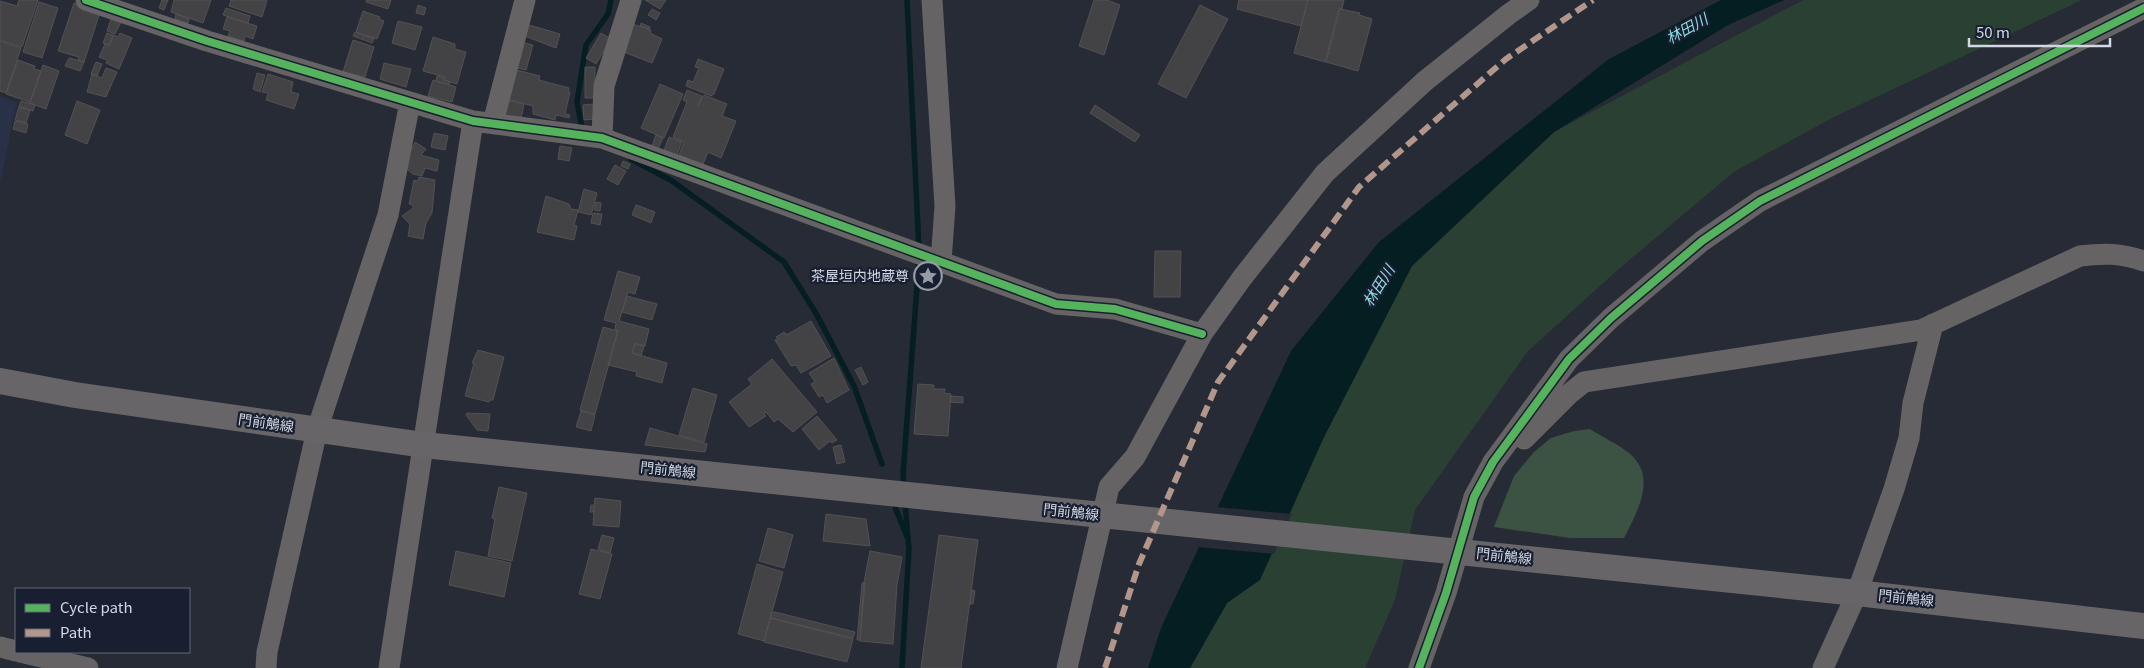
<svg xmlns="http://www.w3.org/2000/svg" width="2144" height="668" font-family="Georgia,'Noto Sans JP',serif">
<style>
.built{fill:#283147}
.green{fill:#2a4032}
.forest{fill:#3c5343}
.water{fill:#041e21}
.pier{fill:#272b35}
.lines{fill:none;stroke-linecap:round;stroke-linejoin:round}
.stream{stroke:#041e21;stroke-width:5.5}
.building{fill:#434244;stroke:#535153}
.minor{stroke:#666365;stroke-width:21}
.major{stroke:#676568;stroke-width:26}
.quiet{stroke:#b2968c;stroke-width:6;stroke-dasharray:12 6;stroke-linecap:butt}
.cycleway-casing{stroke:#181f31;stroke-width:11}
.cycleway{stroke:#56b35d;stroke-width:8}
.labels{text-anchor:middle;stroke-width:4.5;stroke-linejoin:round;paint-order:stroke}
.poi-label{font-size:14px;fill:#d1d7e3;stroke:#181f31;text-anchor:end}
.street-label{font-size:14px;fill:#d1d7e3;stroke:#181f31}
.water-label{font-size:15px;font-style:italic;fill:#8fdce0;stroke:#181f31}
</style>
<rect width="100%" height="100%" fill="#272b35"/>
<path class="built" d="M0,96L17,102L0,183Z"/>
<path class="green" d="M1803,0H2082L1832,118L1735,171L1621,267L1528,351L1415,510L1395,600L1365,668H1190L1227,603L1260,579L1323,439L1412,266L1554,132Z"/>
<path class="forest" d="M1590,429C1602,437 1618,444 1629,453C1658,477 1637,512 1624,538H1570L1494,527L1514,476L1534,452L1551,438L1574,431Z"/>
<path class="water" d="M1721,0H1784L1728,25L1554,132L1412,266L1323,439L1260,580L1227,603L1190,668H1148L1161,628L1291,351L1379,242L1609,59Z"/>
<path class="pier" d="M1215,507L1292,514L1274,554L1197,547Z"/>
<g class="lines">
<path class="stream" d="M907,0L919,250
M582,128L577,102L586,45L608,14L611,0
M631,159L672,181L784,262L817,315L854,386L882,464
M904,487L903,474L919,260
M905,501L908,539
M895,507L908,539L909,548L902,668"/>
</g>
<path class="building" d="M19,0H38L22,47L0,40V1L17,6Z
M162,0H168L164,10L159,8Z
M174,0H211L203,23L171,12Z
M231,0H267L262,17L229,6Z
M366,0H391L388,9L366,2Z
M645,0H666L660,9Z
M1094,0H1107L1120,5L1104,55L1079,46Z
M1239,0H1308L1301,26L1237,9Z
M1308,0H1344L1342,9L1339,8L1325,62L1294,53Z
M39,2L58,8L42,58L23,52Z
M74,3L100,12L84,62L78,60L79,57L58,51Z
M418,5L426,8L424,15L416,13Z
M1200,5L1228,19L1186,98L1158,84Z
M226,8L250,16L248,23L223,15Z
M652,9L660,13L656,20L648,15Z
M1340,9L1360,13L1359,15L1372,19L1358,71L1326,62Z
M363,11L380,17L379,19L384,21L377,39L356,32Z
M176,14L189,19L188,23L175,19Z
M112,16L122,20L115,34L107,31Z
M227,17L257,26L253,39L245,36L244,41L228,36L230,31L223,29Z
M398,21L422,27L415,50L392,43Z
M641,23L650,27L649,29L640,26Z
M526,24L560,34L556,48L522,35Z
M632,24L651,30L650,33L662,39L652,63L621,51Z
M355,32L374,39L372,43L353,36Z
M107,33L113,35L109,45L103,43Z
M120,33L132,38L119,69L106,63L107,60L99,57L105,44L109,46L114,35L118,37Z
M601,33L611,39L596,64L586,58Z
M433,37L455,44V49L466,52L457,84L444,80L445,77L423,71Z
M353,40L374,47L365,77L343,72Z
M0,41L21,48L6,93L0,91Z
M521,42L533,45L526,70L514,67Z
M69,58L84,62L80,71L65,66Z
M698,59L724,69L714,94L711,96L686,86L688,80L693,82L699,68L695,67Z
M18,60L35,66L34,69L41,71L30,102L6,94Z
M96,62L102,64L97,76L91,74Z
M384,63L411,69L406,87L380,79Z
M43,65L59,71L46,109L30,103Z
M585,67H595V98H585Z
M106,68L117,72L106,97L87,92L92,74L102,78Z
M513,69L540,76L539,80L569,88L568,92H570L565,114L570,115L569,118L556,115L555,120L533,114V106L506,99Z
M257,73L265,75L260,92L253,89Z
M268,74L293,82L291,92L299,94L294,109L266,100L268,93L262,92Z
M437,76L444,78V80L450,82L449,85L436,81Z
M433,80L456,87L452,102L428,96Z
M660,84L683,94L664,138L641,128Z
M687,90L702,96L698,106L704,95L727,104L722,116L736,121L721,158L708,152L703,164L679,155L684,142L673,137L687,102L683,100Z
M508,100L524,104L521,119L504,115Z
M21,101L35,105L33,111L19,107Z
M77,101L100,110L87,144L65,135Z
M594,104L595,119L584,120L583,105Z
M1095,105L1140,135L1135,142L1090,113Z
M19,107L30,110L26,123L15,120Z
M15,121L28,124L26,133L13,129Z
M434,133L448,136L445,150L431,147Z
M656,135L663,138L658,149L652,146Z
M669,137L682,142L677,155L664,150Z
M415,142L426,149L421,155L439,160L437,171L425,168L422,176L413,174L403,166Z
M560,146L572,148L569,161L558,159Z
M623,161L630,164L628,169L621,166Z
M615,165L626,171L618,185L607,179Z
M419,177L435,180L432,213L426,223L423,239L408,236L410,224L402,216L413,208V205L409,204L414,180L418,181Z
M584,189L597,193L591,215L578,212Z
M546,196L569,204L571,209L578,210L574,225L577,226L574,240L537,232Z
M596,202L601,203L600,211L594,210Z
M636,205L655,212L651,223L632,215Z
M593,213L602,214L600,225L591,223Z
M1155,251H1181L1180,297H1154Z
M922,266L934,267L933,279L921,278Z
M618,271L640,277L635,294L628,292L619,321L649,329L645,346L635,343L632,353L667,363L662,383L636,376L637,372L608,365L618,330H615L616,323L604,320Z
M627,296L657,304L652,320L622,312Z
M811,321L831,356L801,373L796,365L791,366L775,340L778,339L776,337L784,332L785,334H788Z
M603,327L618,331L595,414L580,410Z
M635,344L644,346L641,356L632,353Z
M478,350L504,357L493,400H490L489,402L465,396L474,363H472Z
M834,358L849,390L827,403L823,395L819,397L811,384L815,382L809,373Z
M772,359L817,412L793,432L778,419L774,422L766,412L764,414L766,416L749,427L729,402L752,384L748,379Z
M861,367L868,382L863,385L855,370Z
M918,384L934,385V389H945L944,393L951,394L948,436L914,434Z
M693,388L717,395L704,442L679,435Z
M951,396L963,397V403L950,402Z
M581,411L595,415L591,431L576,427Z
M467,413L490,414L488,431L477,430L466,415Z
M817,416L837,440L832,443L830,441L819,450L802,429Z
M650,428L707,444L705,452L645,445Z
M841,445L845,462L837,464L833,447Z
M499,487L527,493L512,561L488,556L495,519L492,518Z
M595,498L621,501L619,527L593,525Z
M591,505H594V512H590Z
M826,514L866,519L870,546L823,541Z
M768,528L793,535L784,568L759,561Z
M602,535L614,538L610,553L598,549Z
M939,535L978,540L961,668H921Z
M591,549L612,554L600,599L579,594Z
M456,551L511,563L504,597L449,585Z
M870,551L902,557L897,585L893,644L860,641L864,582Z
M757,564L783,572L764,641L738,634Z
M862,583H865L860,640H857Z
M972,590L975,591L973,604H970Z
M775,612L855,632L853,638L771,618V613Z
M770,618L853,639L847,662L764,642Z"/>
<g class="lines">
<path class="minor" d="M86,0L207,41L473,121L602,138L1056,304L1115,309L1202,334
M932,0L945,206L941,262
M493,123L525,0
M602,138L604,86L631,0
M1524,439L1569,394L1584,382L1921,330L2080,256C2105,253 2120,253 2144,261
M0,647L16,651
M20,652L88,668
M266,668L267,652L317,430L388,215L410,102
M389,668L473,121
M1067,668L1109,487L1135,457L1202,334L1242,278L1325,173L1425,81L1509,14L1529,0
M1419,668L1446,593L1474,497L1493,462L1569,359L1611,318L1702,241L1760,201L2144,8
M1823,668L1857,593L1894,489L1909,438L1913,403L1933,324"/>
<path class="major" d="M0,381L75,395L424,445L1857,593L2144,626"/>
<path class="quiet" d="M1105,668L1139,564L1218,382L1359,187L1506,59L1593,0"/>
<defs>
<path id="cycleway" d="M86,0L207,41L473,121L602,138L1056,304L1115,309L1202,334
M1419,668L1446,593L1474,497L1493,462L1569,359L1611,318L1702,241L1760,201L2144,8"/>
</defs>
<use href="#cycleway" class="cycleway-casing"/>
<use href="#cycleway" class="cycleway"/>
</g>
<defs>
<symbol id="sight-ring" viewBox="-11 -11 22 22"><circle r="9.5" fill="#181f31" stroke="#969ba6" stroke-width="1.5"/><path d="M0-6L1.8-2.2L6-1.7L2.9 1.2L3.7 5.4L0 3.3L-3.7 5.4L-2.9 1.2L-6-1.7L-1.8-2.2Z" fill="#969ba6"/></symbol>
</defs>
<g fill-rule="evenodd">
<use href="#sight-ring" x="912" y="260" width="32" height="32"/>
</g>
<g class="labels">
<g class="poi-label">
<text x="909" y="281">茶屋垣内地蔵尊</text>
</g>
<g class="street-label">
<text transform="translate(266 423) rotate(8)" y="5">門前鵤線</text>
<text transform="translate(668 470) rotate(6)" y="5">門前鵤線</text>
<text transform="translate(1071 512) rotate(6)" y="5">門前鵤線</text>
<text transform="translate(1504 556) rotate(6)" y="5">門前鵤線</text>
<text transform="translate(1906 598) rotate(6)" y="5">門前鵤線</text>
</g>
<g class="water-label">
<text transform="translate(1687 29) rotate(-29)" y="5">林田川</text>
<text transform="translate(1379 286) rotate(-58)" y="5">林田川</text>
</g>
</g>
<rect x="15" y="588" width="175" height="65" fill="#181f31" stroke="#626978"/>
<rect x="25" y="604" width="25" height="8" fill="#56b35d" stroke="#626978"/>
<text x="60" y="613" font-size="15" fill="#d1d7e3">Cycle path</text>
<rect x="25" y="629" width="25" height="8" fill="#b2968c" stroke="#626978"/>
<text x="60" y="638" font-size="15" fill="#d1d7e3">Path</text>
<path d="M1969 38v8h141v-8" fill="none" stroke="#d1d7e3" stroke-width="2.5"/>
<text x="1976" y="38" font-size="15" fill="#d1d7e3" stroke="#181f31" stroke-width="4" paint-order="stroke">50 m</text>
</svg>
